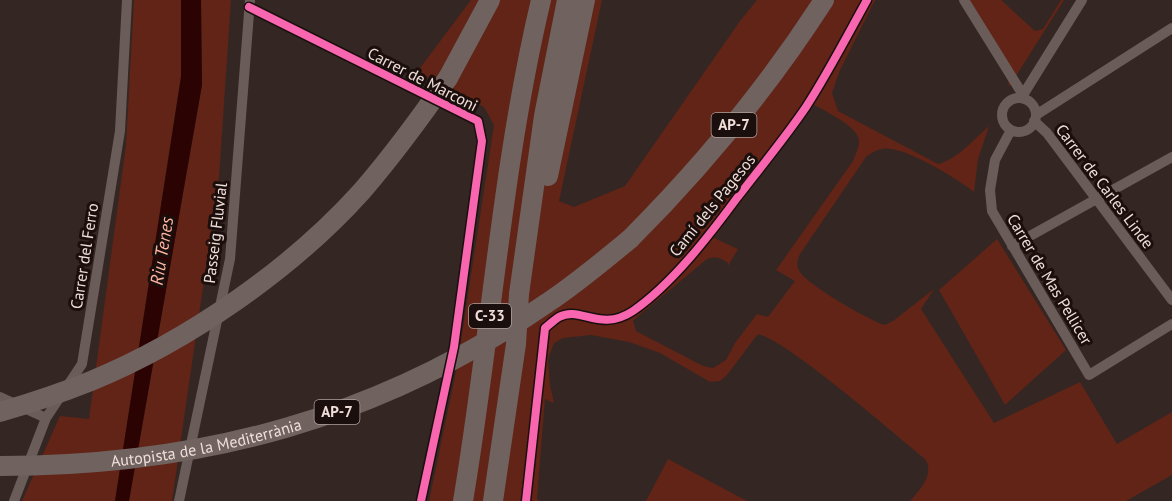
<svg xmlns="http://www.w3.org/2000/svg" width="1172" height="501" font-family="'PT Sans',sans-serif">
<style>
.green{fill:#612417;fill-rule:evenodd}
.water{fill:#2c0303}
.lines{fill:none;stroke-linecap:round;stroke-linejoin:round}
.street{stroke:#6a5c59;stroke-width:10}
.highway{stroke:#70625f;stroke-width:20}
.highway-bridge{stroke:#70625f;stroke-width:20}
.cycleway-casing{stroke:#1a0f0c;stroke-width:11}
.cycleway{stroke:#f766af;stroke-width:8}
.labels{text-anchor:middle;stroke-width:6;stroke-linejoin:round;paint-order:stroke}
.shield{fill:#1a0f0c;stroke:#b0a09c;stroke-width:1.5}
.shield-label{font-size:15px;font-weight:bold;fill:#f0ded9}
.street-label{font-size:16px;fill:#f0ded9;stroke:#1a0f0c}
.water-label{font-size:18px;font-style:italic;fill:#ffb3a1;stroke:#1a0f0c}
</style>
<rect width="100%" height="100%" fill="#342623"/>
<path class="green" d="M134,0H181V76L115,501H22L60,416L89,419L126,145Z
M201,0H231L219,177L172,501H129L202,85Z
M471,0H602L559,201L574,207L625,186L740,21L757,0H875L840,70L832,93L838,111L938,164C958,159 974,139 989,126L978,159L974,192C958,179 911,151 891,149C881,147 874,151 866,157L800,254C797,261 796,266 800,272C808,285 870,321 885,325L893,321L934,289L921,309L994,423L1080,382L1117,444L1172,412V475L1126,501H910C920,490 935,474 925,459C903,441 775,330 757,335L727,375L720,381L710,382L660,353L629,342L591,335L563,338L554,343L548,359L550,385L554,403L545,399L537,499L540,501H429L457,367L494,125L484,107L417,72ZM814,105C824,110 855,126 858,137C861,144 856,153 853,161L776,270L795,281L768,317L757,314L735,343L726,360L713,368L703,366L636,331L633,321L637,317L707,259C714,256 722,258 728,263V266L738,249L714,238Z
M960,0H1001L1035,31L1043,29L1061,0H1064L1009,87L1008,79Z
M997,239L1066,350L1005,405L939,290Z
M668,459L747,501H646Z"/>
<path class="water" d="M181,0H201L202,85L129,501H115L181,77Z"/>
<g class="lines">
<path class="street" d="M964,0L1023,95
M249,7L478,121L482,141L454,347L421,501
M1002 115a17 17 0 1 1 34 0a17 17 0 1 1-34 0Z
M1024,99L1023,95L1082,0
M1036,115L1172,28
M1034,121L1047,133L1172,300
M1011,130L995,160L990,190L992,211L1089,375L1172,324
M1012,246L1172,157
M0,397L46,418
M14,501L46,418L82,364L120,131L127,0
M179,501L230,259L250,0
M526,501L545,328C549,325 554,320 559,317C580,305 600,333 633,311C672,284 709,236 737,198C760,168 785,138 806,107C828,73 847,36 867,0"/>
<path class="highway" d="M448,78L490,0
M548,176L585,0
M630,239C703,166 768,87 824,0
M463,501C491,335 502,164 541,0
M493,501L516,344L519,294L544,116L567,0"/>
<g class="highway-bridge">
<path d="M0,412C31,403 61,393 91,381C188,341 292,269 362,191C393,155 421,117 448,78"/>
<path id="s1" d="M0,466C202,466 380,418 547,303C576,284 603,261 630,239"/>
</g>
<defs>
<path id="cycleway" d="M249,7L478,121L482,141L454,347L421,501
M526,501L545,328C549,325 554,320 559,317C580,305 600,333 633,311C672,284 709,236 737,198C760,168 785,138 806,107C828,73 847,36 867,0"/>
</defs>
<use href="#cycleway" class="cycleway-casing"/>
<use href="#cycleway" class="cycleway"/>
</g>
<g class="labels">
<g class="shield">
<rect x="711.5" y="113" width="45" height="24" rx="4.5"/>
<rect x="469" y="304" width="42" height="24" rx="4.5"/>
<rect x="314.5" y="400" width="45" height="24" rx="4.5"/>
</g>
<g class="shield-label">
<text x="734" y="130">AP-7</text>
<text x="490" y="321">C-33</text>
<text x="337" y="417">AP-7</text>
</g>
<g class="street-label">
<text transform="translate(423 79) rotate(27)" y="6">Carrer de Marconi</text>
<text transform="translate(1105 186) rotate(53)" y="6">Carrer de Carles Linde</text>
<text transform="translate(712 205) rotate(-51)" y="6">Camí dels Pagesos</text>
<text transform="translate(215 233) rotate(-83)" y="6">Passeig Fluvial</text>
<text transform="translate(84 256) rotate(-81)" y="6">Carrer del Ferro</text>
<text transform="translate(1050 279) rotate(59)" y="6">Carrer de Mas Pellicer</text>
<text dy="6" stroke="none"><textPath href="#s1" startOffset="208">Autopista de la Mediterrània</textPath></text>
</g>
<g class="water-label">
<text transform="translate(162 251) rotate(-81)" y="6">Riu Tenes</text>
</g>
</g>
</svg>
